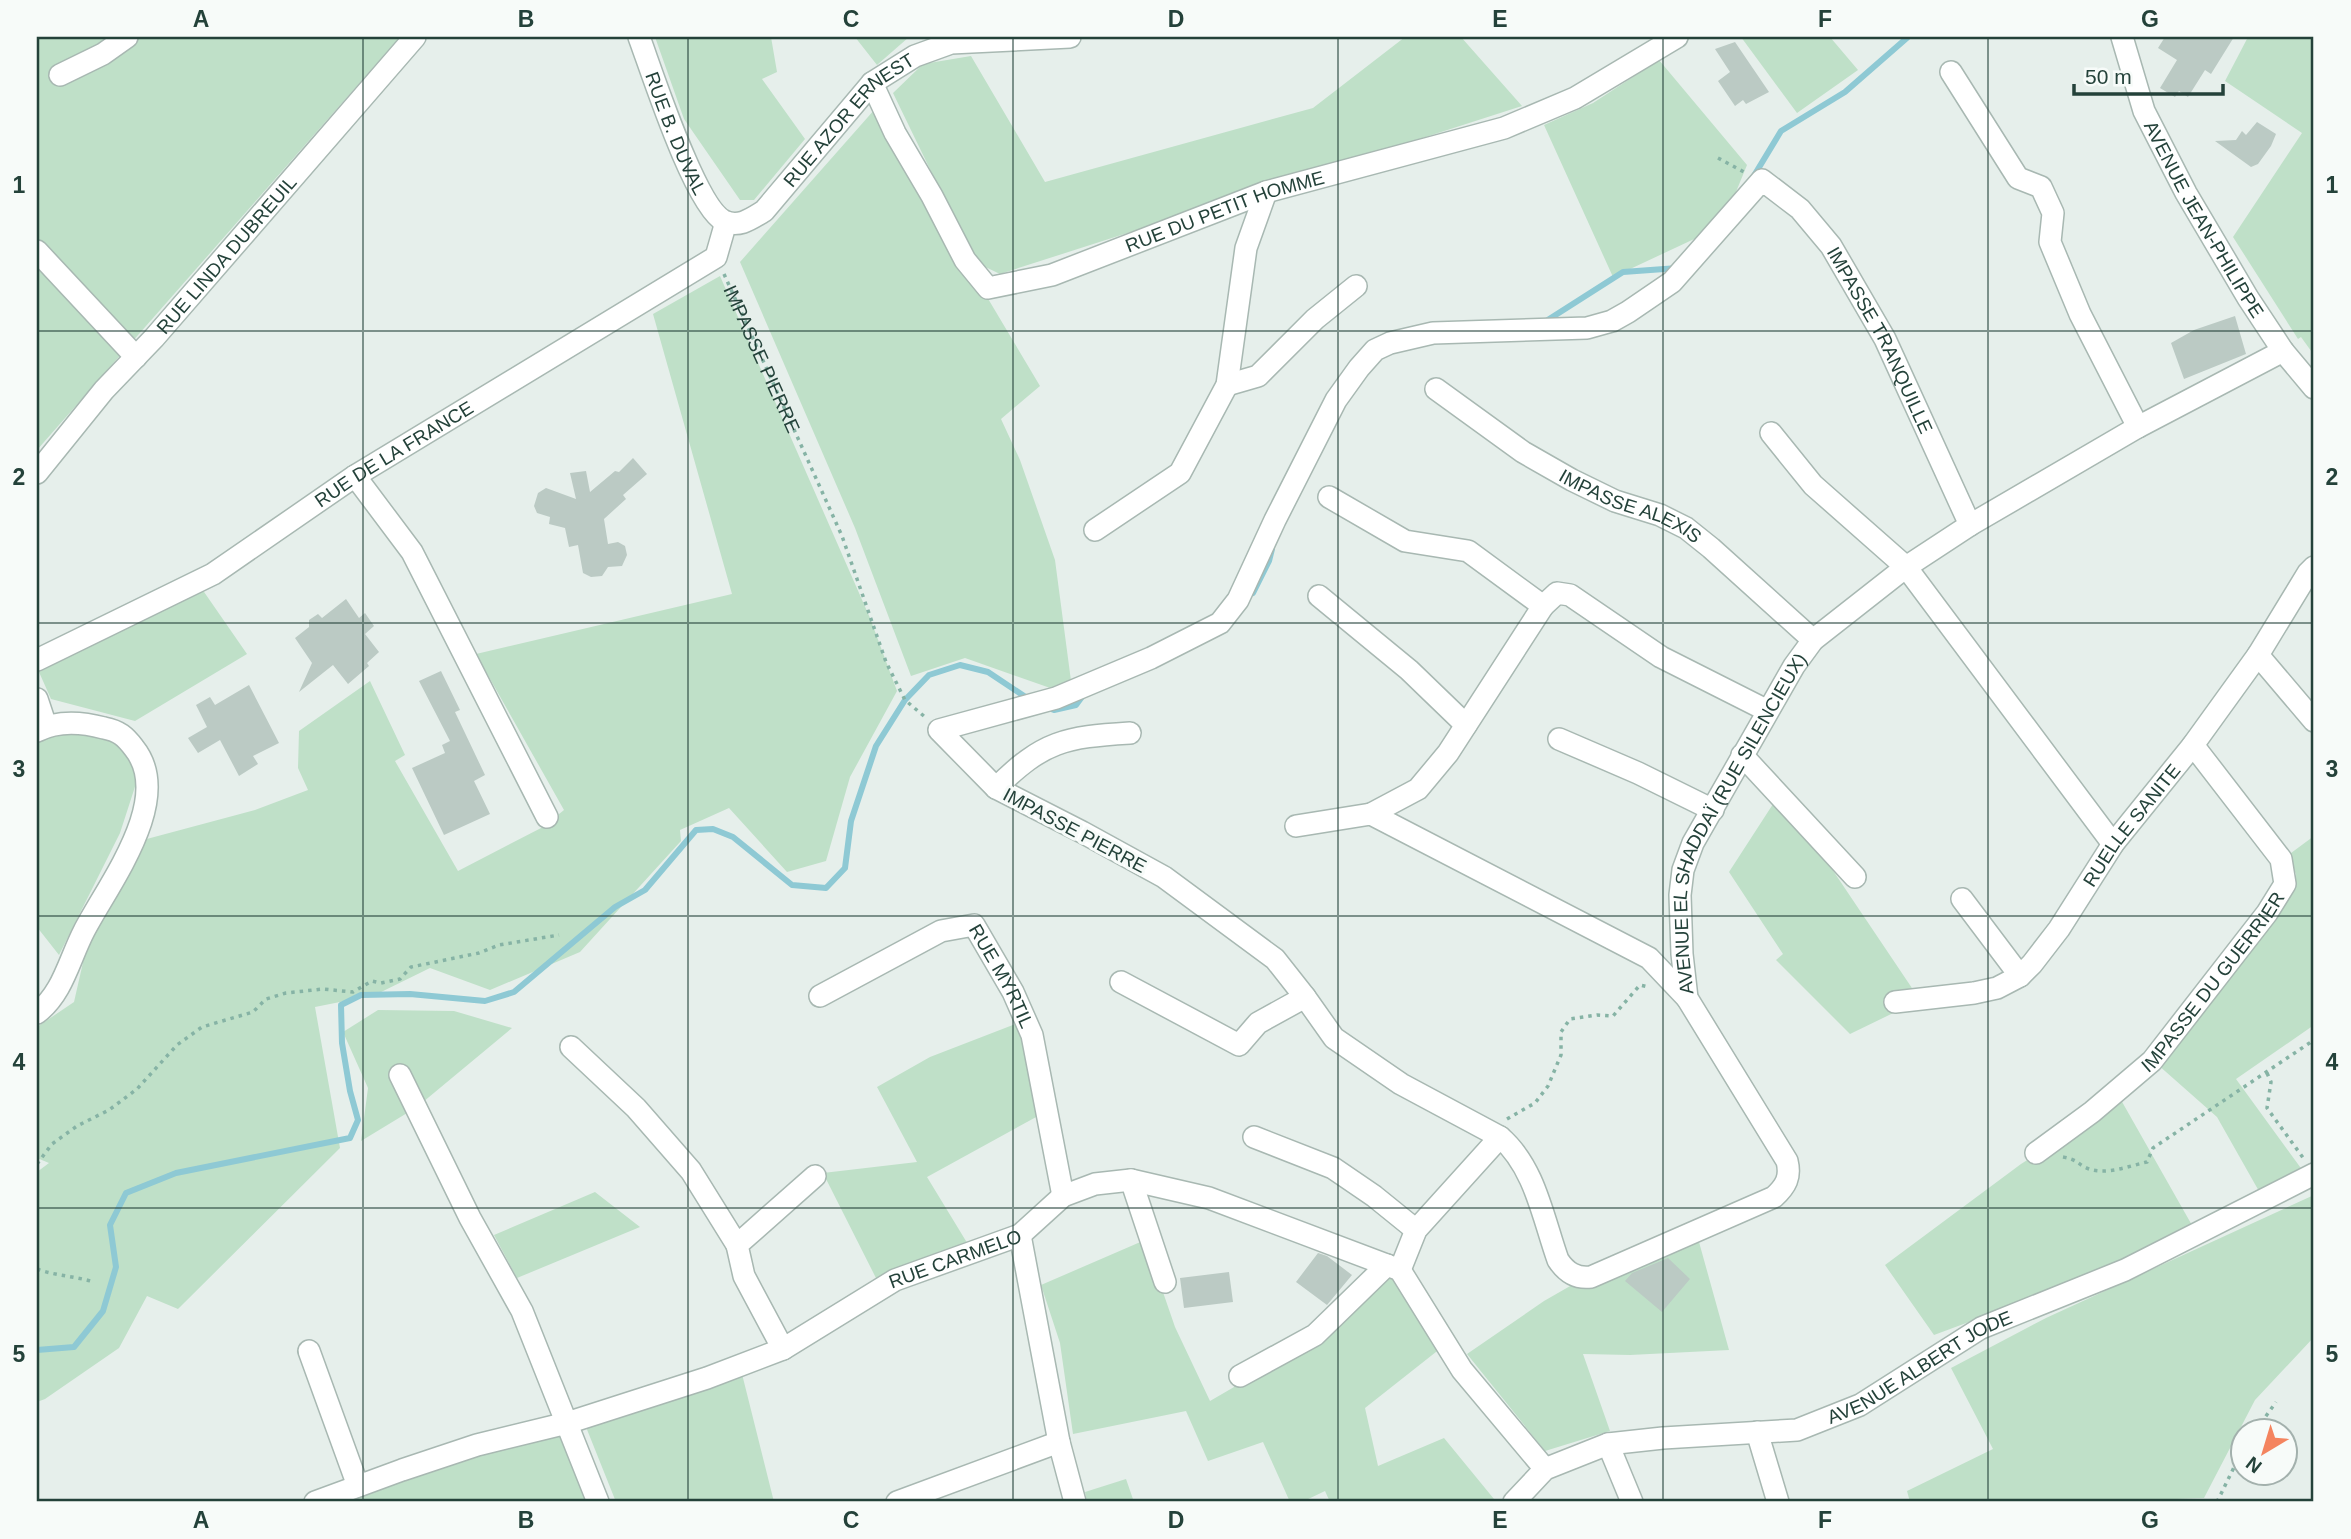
<svg xmlns="http://www.w3.org/2000/svg" width="2351" height="1539" font-family="Arial,sans-serif">
<style>
.green{fill:#bfe0c8}
.lines{fill:none;stroke-linecap:round;stroke-linejoin:round}
.stream{stroke:#8ec9d4;stroke-width:6}
.building{fill:#bbcac4}
.minor-casing{stroke:#a8b8b2;stroke-width:24}
.path{stroke:#86b3a5;stroke-width:3.5;stroke-dasharray:3.5 5;stroke-linecap:butt}
.minor{stroke:#fff;stroke-width:21}
.grid{fill:none;stroke:#24423a;stroke-width:2;stroke-opacity:0.55}
.labels{text-anchor:middle;stroke-width:6;stroke-linejoin:round;paint-order:stroke}
.street-label{font-size:19px;fill:#24423a;stroke:#f7fbf9}
.neatline{fill:none;stroke:#24423a;stroke-width:2.5}
.grid-label{font-size:23px;text-anchor:middle;font-weight:bold;fill:#24423a}
</style>
<rect width="100%" height="100%" fill="#e6efeb"/>
<path class="green" d="M37,37H400L37,450Z
M655,37H771L777,72L762,79L805,139L754,200H740L684,119Z
M855,37H909L877,65Z
M1405,37H1461L1522,106L1000,274L975,262L893,93L923,64L971,56L1045,182L1313,108Z
M1741,37H1830L1858,70L1797,113Z
M2248,37H2314V355L2301,337L2298,339L2233,237L2302,133L2225,81Z
M1659,60L1747,165L1722,226L1613,277L1544,125L1593,103Z
M875,109L1040,386L1001,419L1020,460L1055,560L1073,696L965,658L911,676L855,528L740,262Z
M720,276L870,618L897,691L850,777L826,861L787,872L729,808L680,830L681,841L580,952L490,990L430,968L375,995L315,1007L340,1148L178,1309L147,1296L119,1348L45,1399L37,1402V1172L49,1163L37,1158V1027L74,1002L94,914L143,840L255,810L308,790L298,768L299,731L370,681L405,755L395,761L458,871L543,827L564,810L476,654L732,594L653,314Z
M202,589L247,654L135,721L51,699L39,672Z
M37,716L124,733L144,759L120,833L59,955L37,927Z
M1775,801L1799,820L1920,1000L1850,1034L1776,960L1783,954L1729,872Z
M2314,836V1025L2236,1079L2303,1171L2260,1193L2217,1117L2157,1064L2289,894L2296,874L2287,856Z
M378,1010L454,1011L512,1028L417,1107L361,1141L368,1088L343,1032Z
M1018,1023L1038,1116L927,1177L969,1246L878,1282L823,1173L917,1162L877,1087L930,1057Z
M2121,1100L2193,1227L2076,1282L1934,1335L1885,1265L2021,1164Z
M595,1192L640,1227L517,1278L494,1235Z
M2314,1195V1337L2255,1400L2204,1498L2177,1499L2175,1502H1910L1907,1491L1993,1449L1951,1368L2046,1318Z
M1694,1224L1729,1350L1630,1355L1583,1354L1610,1431L1545,1451L1467,1354L1544,1301L1640,1246Z
M1145,1240L1175,1327L1210,1401L1320,1337L1393,1273L1441,1348L1365,1408L1378,1466L1444,1438L1494,1499L1491,1502H1330L1325,1491L1302,1502H1290L1263,1442L1208,1461L1186,1411L1073,1434L1060,1343L1041,1285Z
M742,1374L774,1502H616L586,1427Z
M563,1430L595,1502H336L413,1472Z
M1126,1479L1134,1502H1087L1085,1492Z"/>
<g class="lines">
<path class="stream" d="M1752,179L1781,131L1845,92L1908,37
M1543,323L1623,272L1678,268
M1253,593L1269,561L1272,549
M1046,707L1054,710L1076,705L1084,694
M37,1350L74,1347L103,1311L116,1267L110,1225L126,1193L176,1173L350,1138L358,1120L350,1091L342,1043L341,1005L361,995L410,994L485,1001L514,992L615,907L645,890L696,830L713,829L733,837L792,885L826,888L845,868L851,821L876,746L905,700L929,675L960,665L988,672L1030,700"/>
</g>
<path class="building" d="M2165,37H2234L2211,74L2205,70L2188,97L2179,91L2175,97L2160,88L2177,60L2158,48Z
M1735,42L1769,92L1746,104L1743,100L1735,106L1718,81L1730,72L1715,49Z
M2257,122L2276,134L2271,146L2258,164L2251,167L2215,141L2236,140L2242,131L2246,135Z
M2235,316L2246,354L2184,379L2171,343L2194,330Z
M633,458L647,474L623,495L626,499L604,519L608,544L618,542L625,546L627,555L622,566L608,567L602,576L591,577L583,573L578,545L569,547L565,528L549,524L550,517L537,513L534,506L538,493L546,488L576,499L570,473L586,471L590,492L615,471L619,472Z
M346,599L359,618L365,613L374,626L365,634L379,652L367,663L369,666L348,684L333,665L299,692L312,663L295,638L309,627V620L318,614L322,618Z
M441,671L460,710L455,712L485,775L474,781L490,814L444,835L412,768L445,753L442,745L450,741L419,681Z
M249,685L279,743L253,756L258,764L239,776L220,740L198,753L188,738L207,727L196,705L210,697L215,705Z
M1318,1253L1327,1256L1352,1275L1327,1305L1296,1282Z
M1668,1258L1690,1279L1662,1312L1625,1281L1632,1273Z
M1229,1272L1233,1302L1184,1308L1180,1278Z"/>
<g class="lines">
<defs>
<g id="minor">
<path id="s2" d="M639,37C652,72 695,206 724,221C739,228 751,219 764,211L872,83L915,56L951,43L1070,37"/>
<path id="s3" d="M2122,37L2144,111L2186,193L2248,298L2283,351L2314,388"/>
<path d="M1951,72L2018,178L2041,187L2053,213L2050,242L2080,314L2138,427"/>
<path d="M60,75L103,54L127,37"/>
<path id="s4" d="M872,83L895,133L932,196L965,260L988,288L1052,275L1266,192L1504,128L1575,98L1677,37"/>
<path d="M37,251L136,357"/>
<path d="M1227,385L1258,376L1315,319L1356,286"/>
<path id="s5" d="M1436,389L1523,452L1572,480L1615,501L1660,515L1686,528L1711,548L1813,640"/>
<path d="M1771,433L1813,485L1906,567L2113,844"/>
<path id="s6" d="M37,473L104,390L154,338L415,37"/>
<path d="M355,476L412,552L547,817"/>
<path d="M1329,497L1405,541L1468,551L1543,606L1448,753L1418,789L1371,814"/>
<path d="M1095,530L1180,473L1227,385L1246,248L1266,192"/>
<path d="M1319,596L1409,670L1466,725"/>
<path d="M1543,606L1557,593L1570,595L1661,657L1766,710"/>
<path d="M2258,655L2314,721"/>
<path id="s7" d="M37,660L213,574L355,476L716,257L726,222"/>
<path d="M37,699L46,726"/>
<path d="M37,731C58,720 82,722 104,728C119,731 125,736 134,748C175,799 109,883 84,931C69,960 63,993 37,1013"/>
<path d="M1559,739L1638,773L1713,810"/>
<path d="M1742,755L1855,877"/>
<path d="M996,788C1043,741 1065,737 1130,733"/>
<path d="M1296,826L1371,814L1649,958L1687,998"/>
<path d="M1962,899L2020,976"/>
<path d="M1121,982L1239,1045L1258,1023L1305,997"/>
<path id="s8" d="M820,996L941,931L974,925L1013,992L1032,1035L1063,1196"/>
<path id="s9" d="M1895,1002L1974,993L1997,988L2020,976L2032,964L2059,929L2113,844L2193,745L2258,655L2308,573L2314,567"/>
<path d="M571,1047L636,1108L691,1171L737,1245"/>
<path d="M400,1075L470,1218L522,1311L598,1502"/>
<path d="M1254,1137L1333,1168L1374,1196L1416,1230"/>
<path id="s10" d="M1500,1137C1535,1167 1543,1218 1558,1260C1566,1272 1576,1279 1591,1277L1774,1197C1786,1186 1791,1177 1787,1161L1687,998L1682,954L1680,895L1683,870L1693,843L1794,666L1813,640L1906,567L1970,525L2138,427L2283,351"/>
<path id="s11" d="M2036,1153L2092,1112L2152,1061L2267,913L2285,884L2281,859L2193,745"/>
<path d="M1131,1180L1165,1282"/>
<path d="M1020,1235L1059,1442L1075,1502"/>
<path id="s12" d="M1400,1270L1416,1230L1500,1137L1401,1084L1334,1038L1305,997L1275,959L1164,877L1082,832L996,788L939,730L1056,698L1151,658L1220,623L1238,600L1275,520L1336,400L1359,368L1375,350L1390,343L1433,333L1587,328L1612,321L1628,312L1672,282L1762,180L1800,209L1831,246L1885,339L1970,525"/>
<path d="M783,1349L744,1276L737,1245L815,1176"/>
<path d="M309,1351L358,1486"/>
<path d="M1240,1376L1315,1335L1387,1265"/>
<path d="M1757,1432L1778,1502"/>
<path d="M1608,1444L1632,1502"/>
<path id="s13" d="M315,1502L402,1470L477,1445L567,1423L707,1378L783,1349L895,1280L1020,1235L1063,1196L1095,1184L1131,1180L1209,1198L1400,1270L1462,1370L1545,1469"/>
<path d="M897,1502L1059,1442"/>
<path id="s14" d="M1514,1502L1545,1469L1608,1444L1663,1438L1797,1430L1860,1405L1981,1328L2125,1270L2314,1174"/>
</g>
</defs>
<use href="#minor" class="minor-casing"/>
<g class="path">
<path d="M1718,158L1744,172"/>
<path id="s1" d="M724,274L842,536L886,662L905,700L925,717"/>
<path d="M2267,1073L2271,1082L2267,1108L2304,1159"/>
<path d="M1507,1119L1535,1103L1548,1086L1561,1055V1032L1570,1019L1597,1015L1613,1016L1640,985L1649,987"/>
<path d="M2063,1157C2079,1160 2078,1165 2089,1169C2107,1175 2129,1166 2147,1162L2153,1148L2314,1040"/>
<path d="M37,1164L52,1144L77,1126L109,1110L137,1089L177,1045L202,1027L253,1012L266,999L286,993L323,989L353,992L372,981L381,983L400,979L411,967L479,953L499,945L559,935"/>
<path d="M37,1269C56,1276 75,1276 94,1282"/>
<path d="M2256,1430L2276,1402"/>
<path d="M2217,1502L2242,1451"/>
</g>
<use href="#minor" class="minor"/>
</g>
<path class="grid" d="M363,37V1502M688,37V1502M1013,37V1502M1338,37V1502M1663,37V1502M1988,37V1502M37,331H2314M37,623H2314M37,916H2314M37,1208H2314"/>
<g class="labels">
<g class="street-label">
<text dy="7" stroke="none"><textPath href="#s2" startOffset="373">RUE AZOR ERNEST</textPath></text>
<text dy="7" stroke="none"><textPath href="#s2" startOffset="103">RUE B. DUVAL</textPath></text>
<text dy="7" stroke="none"><textPath href="#s4" startOffset="486">RUE DU PETIT HOMME</textPath></text>
<text dy="7" stroke="none"><textPath href="#s3" startOffset="201">AVENUE JEAN-PHILIPPE</textPath></text>
<text dy="7" stroke="none"><textPath href="#s6" startOffset="289">RUE LINDA DUBREUIL</textPath></text>
<text dy="7" stroke="none"><textPath href="#s12" startOffset="2138">IMPASSE TRANQUILLE</textPath></text>
<text dy="7" stroke="none"><textPath href="#s1" startOffset="93">IMPASSE PIERRE</textPath></text>
<text dy="7" stroke="none"><textPath href="#s7" startOffset="413">RUE DE LA FRANCE</textPath></text>
<text dy="7" stroke="none"><textPath href="#s5" startOffset="228">IMPASSE ALEXIS</textPath></text>
<text dy="7" stroke="none"><textPath href="#s10" startOffset="798">AVENUE EL SHADDAÏ (RUE SILENCIEUX)</textPath></text>
<text dy="7" stroke="none"><textPath href="#s9" startOffset="317">RUELLE SANITE</textPath></text>
<text transform="translate(1075 830) rotate(28)" y="7">IMPASSE PIERRE</text>
<text dy="7" stroke="none"><textPath href="#s11" startOffset="248">IMPASSE DU GUERRIER</textPath></text>
<text dy="7" stroke="none"><textPath href="#s8" startOffset="229">RUE MYRTIL</textPath></text>
<text dy="7" stroke="none"><textPath href="#s13" startOffset="688">RUE CARMELO</textPath></text>
<text dy="7" stroke="none"><textPath href="#s14" startOffset="441">AVENUE ALBERT JODE</textPath></text>
</g>
</g>
<rect width="2351" height="1539" fill="none" stroke="#f7fbf9" stroke-width="77"/>
<g transform="translate(2264 1452) rotate(218)"><circle r="33" fill="#f7fbf9" stroke="#a3b1ad" stroke-width="2"/>
<path d="M0-5L12 26L0 18L-12 26Z" fill="#f4845f"/>
<text y="-10" font-size="19" font-weight="bold" text-anchor="middle" fill="#24423a">N</text>
</g>
<path d="M2074 84v10h149v-10" fill="none" stroke="#24423a" stroke-width="3.5"/>
<text x="2085" y="84" font-size="21" fill="#24423a" stroke="#f7fbf9" stroke-width="5" paint-order="stroke">50 m</text>
<rect x="38" y="38" width="2274" height="1462" class="neatline"/>
<g class="grid-label">
<text x="201" y="27">A</text>
<text x="526" y="27">B</text>
<text x="851" y="27">C</text>
<text x="1176" y="27">D</text>
<text x="1500" y="27">E</text>
<text x="1825" y="27">F</text>
<text x="2150" y="27">G</text>
<text x="19" y="193">1</text>
<text x="2332" y="193">1</text>
<text x="19" y="485">2</text>
<text x="2332" y="485">2</text>
<text x="19" y="777">3</text>
<text x="2332" y="777">3</text>
<text x="19" y="1070">4</text>
<text x="2332" y="1070">4</text>
<text x="19" y="1362">5</text>
<text x="2332" y="1362">5</text>
<text x="201" y="1528">A</text>
<text x="526" y="1528">B</text>
<text x="851" y="1528">C</text>
<text x="1176" y="1528">D</text>
<text x="1500" y="1528">E</text>
<text x="1825" y="1528">F</text>
<text x="2150" y="1528">G</text>
</g>
</svg>
